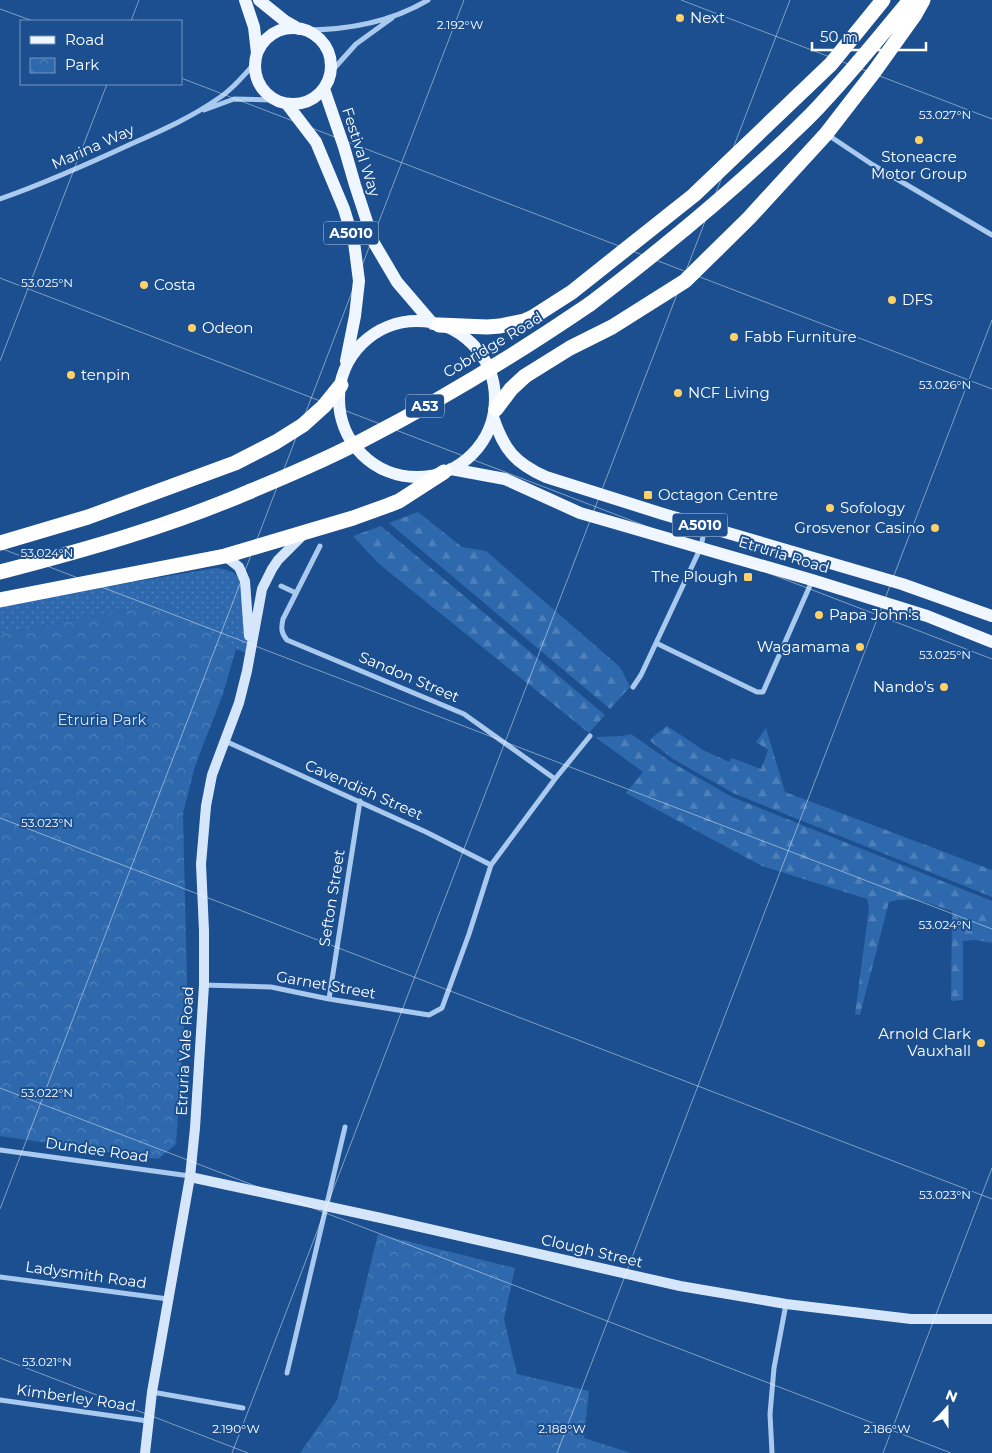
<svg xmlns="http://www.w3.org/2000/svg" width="992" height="1453" font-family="Montserrat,sans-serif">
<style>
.grass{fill:url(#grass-dots)}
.forest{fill:url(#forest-firs)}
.park{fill:url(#park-crowns)}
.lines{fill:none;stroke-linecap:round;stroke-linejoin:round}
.street{stroke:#a9c9ee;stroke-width:5}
.secondary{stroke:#d6e6fa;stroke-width:10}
.primary{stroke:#f0f6ff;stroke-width:12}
.highway{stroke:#fff;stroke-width:15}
.highway-bridge{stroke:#fff;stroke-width:15}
.ticks{fill:none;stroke:#fff;stroke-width:1;stroke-opacity:0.45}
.poi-dot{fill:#ffd166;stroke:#1b4f8f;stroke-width:2}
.labels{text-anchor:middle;stroke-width:4;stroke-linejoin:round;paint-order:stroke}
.shield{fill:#1b4f8f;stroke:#bbcadd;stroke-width:1}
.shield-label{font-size:14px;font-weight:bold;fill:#fff}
.poi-label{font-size:15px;fill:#fff;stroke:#1b4f8f;text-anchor:start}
.street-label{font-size:15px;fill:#fff;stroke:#1b4f8f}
.park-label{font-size:15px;fill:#cfe3fa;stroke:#1b4f8f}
.ticks-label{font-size:12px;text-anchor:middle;fill:#fff;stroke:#1b4f8f;stroke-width:4;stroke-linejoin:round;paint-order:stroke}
</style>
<defs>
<pattern id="grass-dots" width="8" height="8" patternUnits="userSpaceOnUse" patternTransform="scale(1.25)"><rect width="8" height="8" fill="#2e69ad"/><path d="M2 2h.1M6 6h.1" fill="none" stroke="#4d80b9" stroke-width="1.8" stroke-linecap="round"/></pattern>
<pattern id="forest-firs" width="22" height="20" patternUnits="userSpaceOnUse" patternTransform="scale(1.25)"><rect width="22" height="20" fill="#2e69ad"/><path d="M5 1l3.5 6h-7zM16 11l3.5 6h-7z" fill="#4d80b9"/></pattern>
<pattern id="park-crowns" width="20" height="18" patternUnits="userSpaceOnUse" patternTransform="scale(1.25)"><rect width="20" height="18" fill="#2e69ad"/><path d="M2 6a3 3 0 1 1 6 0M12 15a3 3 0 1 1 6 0" fill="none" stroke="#4d80b9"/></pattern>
</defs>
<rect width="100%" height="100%" fill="#1b4f8f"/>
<path class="grass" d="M215,568C228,569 234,571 241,582L250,654L236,649L164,603L0,634V605Z"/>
<path class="forest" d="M418,512L462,547L486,551L620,667L630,687L610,709L389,523Z
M381,526L605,715L589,733L379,564L353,536Z
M667,726L705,751L729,762L732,758L761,769L768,750L756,742L766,728L785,792L992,870V897L733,793L673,759L649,740Z
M631,734L671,762L732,797L992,901V943L976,940L963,941V1000L951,1001L952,911C931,904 910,895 889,902L860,1015L855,1014L869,908L867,899L762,866L626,793L643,772L595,737L622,736Z"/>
<path class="park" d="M164,603L236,649L223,694L195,766L183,813L187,984L176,1144L158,1159L0,1136V634Z
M378,1234L515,1268L504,1319L517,1374L589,1391L584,1438L631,1453H300L337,1400Z"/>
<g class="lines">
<path class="street" d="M304,30C346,30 391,22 428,0
M330,73L356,44L392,18
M204,110L234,99L274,100
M828,135L873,165L992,235
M0,199C45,183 88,164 131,144C161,131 192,117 219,98C233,89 244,75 255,63
M320,546L283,619C281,628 281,633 287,640L464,714L555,779
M281,586L296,593
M656,643L757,692H763L812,581
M633,687L641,675L701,547L705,526
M225,741L426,832L491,865
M204,985L271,987L329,999L429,1015L442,1008L469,934L491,865L555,779L590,736
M329,999L360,801
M0,1150L190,1176
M0,1277L168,1299
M287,1373L345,1127
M152,1392L243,1408
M0,1400L148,1421
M772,1453L770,1414L774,1368L786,1304"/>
<path class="secondary" d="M225,556L239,567L245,581L249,636
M190,1177L381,1218L680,1286L786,1304L911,1319H992
M145,1453L152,1392L190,1177L195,1128L204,985V931L201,864L206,806L212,775L239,703L247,671L262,589L272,569L278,560L304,534"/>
<path class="primary" d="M245,0L254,27L257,53
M259,0L285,21L299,29
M255 66a38 38 0 1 1 76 0a38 38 0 1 1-76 0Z
M324,89L344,147L355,185L374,243L397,282L433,324
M287,104L316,142L344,209L354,242L359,281L355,316L346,361
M339 399a78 78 0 1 1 156 0a78 78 0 1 1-156 0Z
M493,417C504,450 515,463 546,477L663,514L902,584L992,616
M451,469L505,479L580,513L812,580L927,616L992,642"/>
<path class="highway" d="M590,304C657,253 722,200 783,142C796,129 811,116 823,102C854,69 882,34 910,0
M439,325L487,327L500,326L524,321L533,317L572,292L694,195L831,64L883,0
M496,409L511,389L525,376L570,348L612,327L685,281L749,218L826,134L874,72L914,16L923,0
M0,543L88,517L235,463L276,442L303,425L324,406L341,385
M0,572C85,550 170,526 251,491
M0,600L225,556L353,518L389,505L399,501L444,472"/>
<path class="highway-bridge" d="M251,491C289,475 328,459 365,439C443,399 518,353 590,304"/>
</g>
<path class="ticks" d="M681,0L992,119M0,9L33,21M131,21L139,0M181,78L992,389M0,278L992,659M0,361L107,84M0,548L992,929M0,818L992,1199M0,1088L951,1453M0,1209L464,0M0,1358L248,1453M232,1453L790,0M557,1453L992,320M883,1453L992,1168"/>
<g class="poi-dot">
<circle cx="680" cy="18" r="5"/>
<circle cx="919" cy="140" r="5"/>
<circle cx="144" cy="285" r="5"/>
<circle cx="892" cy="300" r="5"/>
<circle cx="192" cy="328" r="5"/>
<circle cx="734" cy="337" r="5"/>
<circle cx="71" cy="375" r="5"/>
<circle cx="678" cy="393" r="5"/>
<rect x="643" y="490" width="10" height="10" rx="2.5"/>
<circle cx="830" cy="508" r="5"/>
<circle cx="935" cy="528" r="5"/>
<rect x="743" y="572" width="10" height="10" rx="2.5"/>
<circle cx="819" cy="615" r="5"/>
<circle cx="860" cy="647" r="5"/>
<circle cx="944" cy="687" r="5"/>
<circle cx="981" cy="1043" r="5"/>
</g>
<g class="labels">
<g class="shield">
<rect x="323.5" y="221.5" width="55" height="23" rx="4"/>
<rect x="406" y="394.5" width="38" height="23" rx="4"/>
<rect x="672.5" y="513.5" width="55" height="23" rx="4"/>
</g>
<g class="shield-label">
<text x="351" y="238">A5010</text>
<text x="425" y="411">A53</text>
<text x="700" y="530">A5010</text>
</g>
<g class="poi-label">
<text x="690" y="23">Next</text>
<text x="919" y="162" text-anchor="middle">Stoneacre<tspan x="919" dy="17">Motor Group</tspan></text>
<text x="154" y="290">Costa</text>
<text x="902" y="305">DFS</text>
<text x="202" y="333">Odeon</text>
<text x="744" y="342">Fabb Furniture</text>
<text x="81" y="380">tenpin</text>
<text x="688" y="398">NCF Living</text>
<text x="658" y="500">Octagon Centre</text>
<text x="840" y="513">Sofology</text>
<text x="925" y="533" text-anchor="end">Grosvenor Casino</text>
<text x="738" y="582" text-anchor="end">The Plough</text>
<text x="829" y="620">Papa John's</text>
<text x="850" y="652" text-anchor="end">Wagamama</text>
<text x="934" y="692" text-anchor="end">Nando's</text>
<text x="971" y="1039" text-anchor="end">Arnold Clark<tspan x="971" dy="17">Vauxhall</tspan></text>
</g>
<g class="street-label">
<text transform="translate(93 147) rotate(-24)" y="5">Marina Way</text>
<text transform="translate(361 152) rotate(72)" y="5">Festival Way</text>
<text transform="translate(493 345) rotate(-31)" y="5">Cobridge Road</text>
<text transform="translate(784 555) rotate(17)" y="5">Etruria Road</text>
<text transform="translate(409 677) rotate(23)" y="5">Sandon Street</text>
<text transform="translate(364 790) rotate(24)" y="5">Cavendish Street</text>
<text transform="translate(332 898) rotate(-81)" y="5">Sefton Street</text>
<text transform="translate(326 985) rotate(10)" y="5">Garnet Street</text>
<text transform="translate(185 1051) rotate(-87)" y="5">Etruria Vale Road</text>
<text transform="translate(97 1150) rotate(8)" y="5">Dundee Road</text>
<text transform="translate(592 1251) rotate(13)" y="5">Clough Street</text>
<text transform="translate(86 1275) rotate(8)" y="5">Ladysmith Road</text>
<text transform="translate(76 1398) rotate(8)" y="5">Kimberley Road</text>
</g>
<g class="park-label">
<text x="102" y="725">Etruria Park</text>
</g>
</g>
<g class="ticks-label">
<text x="460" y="29">2.192°W</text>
<text x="945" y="119">53.027°N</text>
<text x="47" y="287">53.025°N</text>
<text x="945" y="389">53.026°N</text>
<text x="47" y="557">53.024°N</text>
<text x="945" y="659">53.025°N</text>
<text x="47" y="827">53.023°N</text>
<text x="945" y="929">53.024°N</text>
<text x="47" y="1097">53.022°N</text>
<text x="945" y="1199">53.023°N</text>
<text x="47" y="1366">53.021°N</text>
<text x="236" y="1433">2.190°W</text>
<text x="562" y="1433">2.188°W</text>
<text x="887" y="1433">2.186°W</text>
</g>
<rect x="20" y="20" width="162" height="65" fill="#1b4f8f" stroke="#7695bc"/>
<rect x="30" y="36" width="25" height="8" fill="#f0f6ff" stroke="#7695bc"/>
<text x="65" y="45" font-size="15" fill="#ffffff">Road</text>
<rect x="30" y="58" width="25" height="15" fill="url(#park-crowns)" stroke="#7695bc"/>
<text x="65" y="70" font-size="15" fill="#ffffff">Park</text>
<g transform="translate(947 1408) rotate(21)" stroke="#1b4f8f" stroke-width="4" paint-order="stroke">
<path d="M0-4L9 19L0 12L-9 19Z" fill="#ffffff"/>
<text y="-8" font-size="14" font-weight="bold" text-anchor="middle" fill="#ffffff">N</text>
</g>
<path d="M812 42v8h114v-8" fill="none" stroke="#ffffff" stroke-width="2.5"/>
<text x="820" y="42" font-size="15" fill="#ffffff" stroke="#1b4f8f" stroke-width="4" paint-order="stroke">50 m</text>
</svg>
